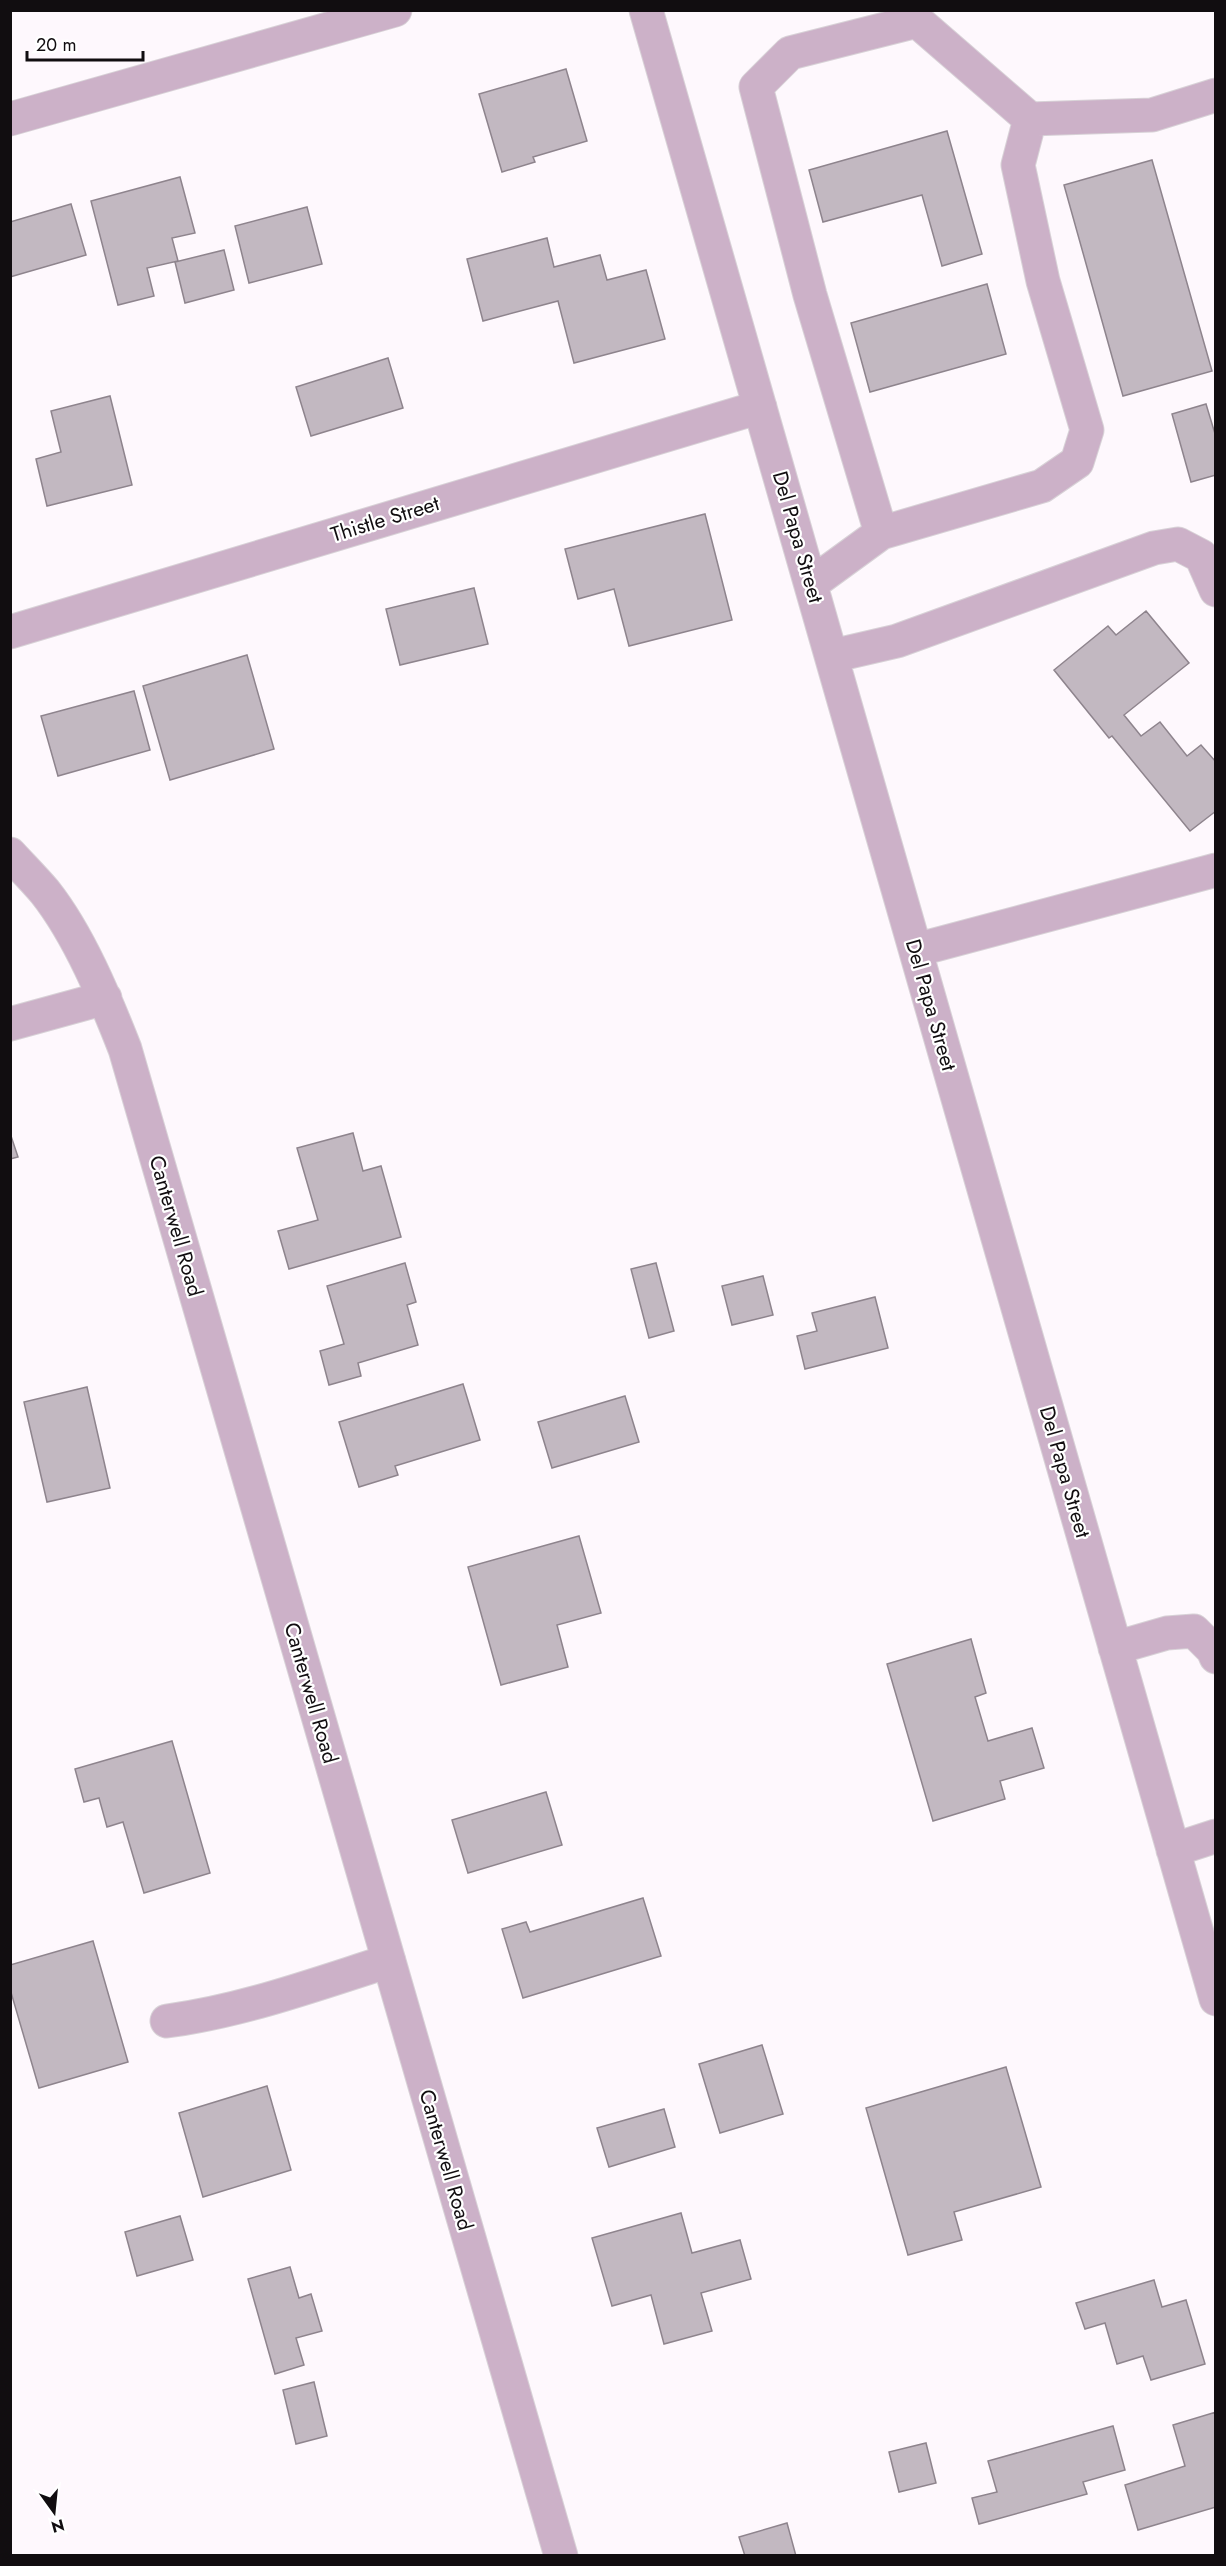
<svg xmlns="http://www.w3.org/2000/svg" width="1226" height="2566" font-family="Jost,sans-serif">
<style>
.building{fill:#c2b8c1;stroke:#8e848d;stroke-width:1.5}
.lines{fill:none;stroke-linecap:round;stroke-linejoin:round}
.minor-casing{stroke:#d8d2d7;stroke-width:35}
.minor{stroke:#ccb1c8;stroke-width:33}
.labels{text-anchor:middle;stroke-width:4.5;stroke-linejoin:round;paint-order:stroke}
.street-label{font-size:21px;fill:#110d10;stroke:#fff}
</style>
<rect width="100%" height="100%" fill="#fef8fd"/>
<path class="building" d="M566,69L587,141L533,157L535,162L502,172L479,94Z
M947,131L982,254L942,266L922,195L823,222L809,170Z
M1152,160L1212,371L1123,396L1064,185Z
M180,177L195,233L172,238L178,261L147,268L154,296L118,305L91,201Z
M71,204L86,255L10,277V222Z
M307,207L322,264L249,283L235,226Z
M547,238L554,267L600,255L607,280L646,270L665,339L574,363L558,301L483,321L467,259Z
M224,250L234,290L185,303L175,262Z
M987,284L1006,354L870,392L851,323Z
M388,358L403,408L311,436L296,387Z
M110,396L132,485L47,506L36,459L61,452L51,411Z
M1206,404L1216,437V475L1191,482L1172,414Z
M705,514L732,620L629,646L614,589L578,599L565,549Z
M474,588L488,644L400,665L386,609Z
M1146,611L1189,663L1124,715L1141,736L1160,722L1187,756L1201,745L1216,762V811L1190,831L1112,736L1109,738L1054,670L1108,626L1116,635Z
M247,655L274,749L170,780L143,686Z
M134,691L150,750L58,776L41,716Z
M10,1133L18,1157L10,1159Z
M353,1133L363,1171L381,1166L401,1237L289,1269L278,1231L318,1220L297,1148Z
M405,1263L416,1302L407,1305L418,1345L358,1363L361,1376L329,1385L320,1351L344,1344L327,1286Z
M656,1263L674,1331L649,1338L631,1269Z
M763,1276L773,1315L732,1325L722,1286Z
M875,1297L888,1348L805,1369L797,1336L817,1331L812,1313Z
M463,1384L480,1440L395,1466L398,1475L359,1487L339,1422Z
M87,1387L110,1488L47,1502L24,1402Z
M625,1396L639,1442L552,1468L538,1422Z
M579,1536L601,1613L557,1625L568,1667L501,1685L468,1567Z
M971,1639L986,1693L975,1697L988,1741L1032,1728L1044,1768L1000,1781L1005,1799L933,1821L887,1664Z
M172,1741L210,1873L144,1893L123,1822L107,1827L99,1798L84,1802L75,1769Z
M546,1792L562,1845L468,1873L452,1820Z
M643,1898L661,1956L523,1998L502,1929L526,1922L530,1932Z
M93,1941L128,2062L39,2088L10,1989V1965Z
M762,2045L783,2114L720,2133L699,2064Z
M1006,2067L1041,2187L954,2212L962,2240L908,2255L866,2108Z
M267,2086L291,2170L203,2197L179,2113Z
M664,2109L675,2147L609,2167L597,2128Z
M681,2213L692,2253L740,2240L751,2279L701,2293L712,2331L664,2344L651,2295L612,2306L592,2238Z
M180,2216L193,2260L137,2276L125,2232Z
M290,2267L299,2298L311,2294L322,2331L296,2338L304,2365L275,2374L248,2279Z
M1154,2280L1162,2307L1186,2300L1205,2364L1151,2380L1143,2356L1117,2364L1105,2323L1085,2329L1076,2303Z
M314,2382L327,2436L296,2444L283,2390Z
M1216,2412V2507L1138,2530L1125,2485L1185,2466L1173,2425Z
M1113,2426L1125,2470L1083,2482L1087,2494L979,2524L972,2498L997,2492L988,2461Z
M926,2443L936,2483L899,2492L889,2452Z
M787,2523L796,2556H745L739,2537Z"/>
<g class="lines">
<defs>
<path id="minor" d="M646,10L1216,1999
M10,119L395,10
M881,533L1042,486L1077,462L1087,430L1043,281L1018,165L1030,119
M811,584L881,533L810,295L756,87L790,53L917,21L1030,119L1152,115L1216,95
M10,632L760,407
M832,656L897,641L1154,548L1178,544L1201,556L1216,590
M10,854C22,867 34,879 45,892C79,935 105,998 125,1049L561,2556
M916,950L1216,870
M10,1024L105,998
M1115,1648L1167,1633L1194,1631L1213,1650L1216,1657
M1173,1850L1216,1836
M167,2021C243,2011 316,1984 389,1961"/>
</defs>
<use href="#minor" class="minor-casing"/>
<use href="#minor" class="minor"/>
</g>
<g class="labels">
<g class="street-label">
<text transform="translate(385 519) rotate(-17)" y="7">Thistle Street</text>
<text transform="translate(798 537) rotate(74)" y="7">Del Papa Street</text>
<text transform="translate(931 1005) rotate(74)" y="7">Del Papa Street</text>
<text transform="translate(176 1226) rotate(74)" y="7">Canterwell Road</text>
<text transform="translate(1065 1472) rotate(74)" y="7">Del Papa Street</text>
<text transform="translate(311 1693) rotate(74)" y="7">Canterwell Road</text>
<text transform="translate(446 2160) rotate(74)" y="7">Canterwell Road</text>
</g>
</g>
<rect width="1226" height="2566" fill="none" stroke="#110d10" stroke-width="24"/>
<g transform="translate(54 2512) rotate(165)" stroke="#ffffff" stroke-width="4.5" paint-order="stroke">
<path d="M0-4.5L10 22L0 15L-10 22Z" fill="#110d10"/>
<text y="-9" font-size="16" font-weight="bold" text-anchor="middle" fill="#110d10">N</text>
</g>
<path d="M27 51v9h116v-9" fill="none" stroke="#110d10" stroke-width="3"/>
<text x="36" y="51" font-size="18" fill="#110d10" stroke="#ffffff" stroke-width="4.5" paint-order="stroke">20 m</text>
</svg>
